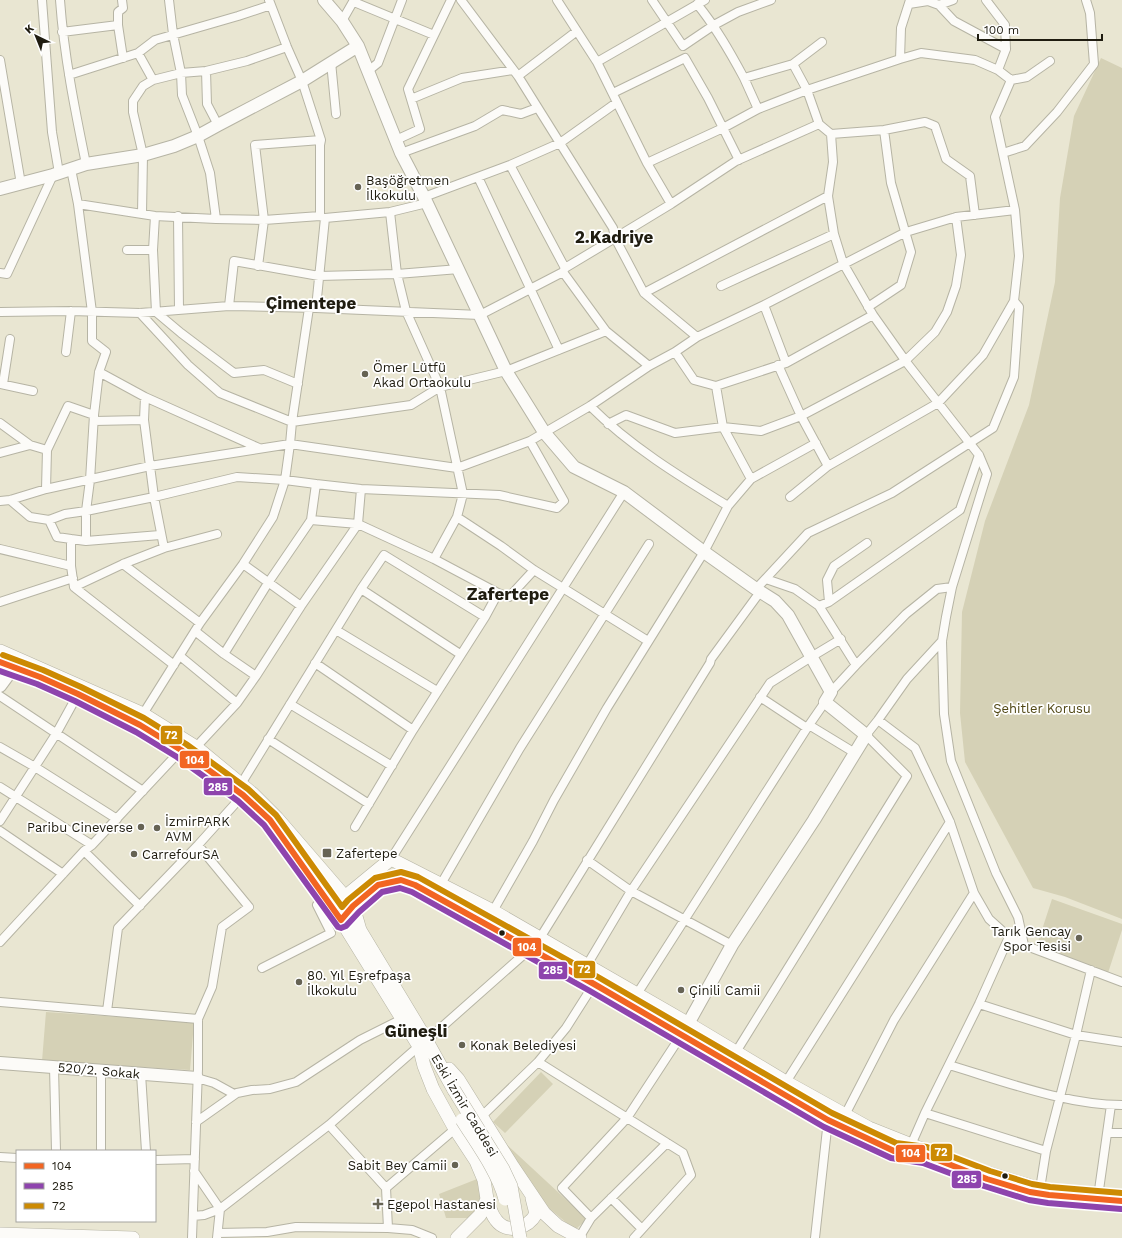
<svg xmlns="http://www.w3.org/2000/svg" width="1122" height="1238" font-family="'Work Sans',sans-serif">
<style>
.green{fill:#d5d1b6}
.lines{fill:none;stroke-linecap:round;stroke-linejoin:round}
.street-casing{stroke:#b6b4a4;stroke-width:10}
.secondary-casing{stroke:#b6b4a4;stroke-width:14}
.primary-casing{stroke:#b6b4a4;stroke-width:14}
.street{stroke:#fcfbf8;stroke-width:8}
.secondary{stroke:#fcfbf8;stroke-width:12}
.primary{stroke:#fcfbf8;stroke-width:13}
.primary-bridge-casing{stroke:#b6b4a4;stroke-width:14;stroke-linecap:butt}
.primary-bridge{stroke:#fcfbf8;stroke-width:13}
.bus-1-casing{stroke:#fff;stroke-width:9}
.bus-2-casing{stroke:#fff;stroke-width:9}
.bus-3-casing{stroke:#fff;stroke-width:9}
.bus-1{stroke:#f26522;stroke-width:6}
.bus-2{stroke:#8e44ad;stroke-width:6}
.bus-3{stroke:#cc8a03;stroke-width:6}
.poi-dot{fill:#666354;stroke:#fff;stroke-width:1.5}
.bus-dot{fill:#1f1c10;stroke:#fff;stroke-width:1.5}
.labels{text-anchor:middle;stroke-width:3.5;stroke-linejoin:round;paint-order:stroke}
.poi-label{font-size:13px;fill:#1f1c10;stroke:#fff;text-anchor:start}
.park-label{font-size:13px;fill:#524916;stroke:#fff}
.street-label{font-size:13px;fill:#1f1c10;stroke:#fff}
.district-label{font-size:17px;font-weight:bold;fill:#1f1c10;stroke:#fff}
.line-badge{stroke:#fff;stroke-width:1.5}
.badge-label{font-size:11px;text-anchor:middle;font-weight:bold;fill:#fff}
</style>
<rect width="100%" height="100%" fill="#e9e6d2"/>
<path class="green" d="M1101,58L1122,68V919L1065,897L1033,888L965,762L960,713L962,612L985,521L1029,405L1055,282L1060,198L1074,116Z
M1052,899L1122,924V930L1107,976L1037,945Z
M46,1012L194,1022L190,1070L42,1061Z
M541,1072L553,1084L505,1133L493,1122Z
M505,1143L587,1219L575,1230L543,1203Z
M477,1179L483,1203L469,1218H446L439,1194Z"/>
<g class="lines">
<defs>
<path id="street" d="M42,0L52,132L59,173
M60,0C64,56 75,110 86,164
M122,0L123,8L118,12V25L123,58
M169,0L173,34L181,73L182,95L198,136L210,173L216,219
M269,0L287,47L302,81L321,140L320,145V216
M461,0L518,76L613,228L615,238L565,268L563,272L606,331L649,366
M557,0L597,62L647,163L671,204L736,161L819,124L831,134L884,130L925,122L935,126L946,159L970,176L975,215
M652,0L683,46L714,25L738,12L771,0
M986,0L1005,25L1006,49
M354,2L434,35
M697,4C716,27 730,52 744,78L793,64
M909,4L928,1L939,5L953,0
M939,5L954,21L1006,49L998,70
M342,21L354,0
M62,32L118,25
M822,42L793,64L807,90L900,59L901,28L910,0
M138,53L153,80
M0,60L21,184
M331,62L336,114
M597,62L705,0
M206,71L207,104L218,125
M368,71L378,63L402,0
M69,75L138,53L155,40L238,16L271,5
M518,76L577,31
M744,78L758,109
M1011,80L1027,77L1050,61
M613,93L685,58L708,98L739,160
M411,99L462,78L513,70
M831,134L833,162L828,196L834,234L843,263L873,315L907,363L979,455L987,474L952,587L946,617L942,641L944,714L951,761L996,873L1018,917L1024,945
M396,140L420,129L408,89L451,0
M401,153L475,126L502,110L521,114L537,108
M1003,153L1025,146L1057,112L1094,64L1090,13L1086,0
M647,163L723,128L758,109L807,90L819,124
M510,165L565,268
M71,169L78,204L92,312V341L106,352L99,372L94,415L90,480L86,511V541L71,539V566L74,587L174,665
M478,177L559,350
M424,197L510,165L560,143L616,103
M78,204L155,216L216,219L264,220L320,216L325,218L390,212L427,203
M671,204L615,238L644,293L697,337
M390,212L397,274L406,311L440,387L463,494L457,517L434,559
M142,214L143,155L133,112V101L143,86L153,80L181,73L206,71L247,61L287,47
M155,216L153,250L156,312L181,333L234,373L264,370L298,384
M178,216L179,310
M127,250H153
M258,266L264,220L255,145L321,140
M0,273L7,274L53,175
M721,286L834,234
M644,293L828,196
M764,305L786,363
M229,306L234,261L319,276L397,274L459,269
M868,307L901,285L911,252L891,183L884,130
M316,308L325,218
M0,312L71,311L140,313L229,306L316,308L480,315L563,272
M140,313L188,365L220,393L292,422L309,308
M66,352L71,311
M675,352L694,380L716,386L786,363L873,315
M778,365L801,416L828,466
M99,372L145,397L259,448
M0,384L33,391
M3,384L10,339
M716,386L723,427L751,479
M145,397L144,420L154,497L164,548
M590,406C630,446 679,476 728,506
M94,421L144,420
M0,423L30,445
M608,424L626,415L675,433L723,427L761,431L801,416L905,361L935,332L947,312L956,286L961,255L956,217
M0,453L30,445L47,450
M46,489L47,450L68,406L94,415
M790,497L828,466L938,403L983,355L1014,301
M10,500L30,517L49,520L65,514L86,511L154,497L237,477L285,480L316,484L361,489L499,495L557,508L564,501L530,441
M0,501L10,500L46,489L150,466L290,444L292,422L411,405L440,387L506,371L606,331
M457,517L501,546L534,570L648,641
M49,520L57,537L71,539
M311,520L358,524L434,559L498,593L509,597L534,570
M86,541L160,535
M0,549L71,566
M123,564L200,623
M243,564L301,606
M766,579L795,589L819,606L856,665
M74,587L123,564L164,548L217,534
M361,589L460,654
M756,589L808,533L892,493L993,428L1014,377L1019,307L1014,301L1019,256L1015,210L995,117L1011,80L998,70L975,60L921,53L900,59
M0,602L73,578
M829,602L827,580L834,566L867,543
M819,606L829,602L960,510L979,455
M336,630L437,691
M195,631L224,654L256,676
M224,654L268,583L311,520L316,484
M180,656L237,703
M315,663L413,730
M831,692L856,665L906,614L937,589L952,587
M0,696L143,791
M760,697L807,728
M290,704L392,766
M143,714L200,623L243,564L273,517L285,480L290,444L457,468L530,441L590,406L649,366L675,352L697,337L764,305L906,232L956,217L1015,210
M878,720L915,748L950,822L974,893L989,919L1009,937L1024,945L1122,982
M809,725L855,753
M268,739L369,804
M0,747L35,767L117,819
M196,747L237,703L256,676L301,606L358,524L361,489
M241,784L361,589L384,555L485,617
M0,787L92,845
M0,821L56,734L78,694
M355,827L413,730L485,617L498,593
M0,831L63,874
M84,851L140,906
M391,859L624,492
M587,860L631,891L732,945
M441,884L520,748L649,544
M493,911L533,841L554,800L607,708L704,552L728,506L751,479L816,443
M540,938L710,663L711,659L760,592
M0,942L84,851L92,845L181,750
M587,965L631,891L770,683L811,657L841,639
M262,968L331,933L317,905L326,898
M637,994L807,728L825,702
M0,1002L198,1019
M979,1004L1076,1035L1122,1042
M107,1011L118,928L198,845L243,795
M426,1041L530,949
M736,1052L907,776L866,735L878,720L907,679L942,641
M538,1062L683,1153L691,1175L634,1238
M949,1065C1003,1081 1066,1105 1122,1105
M54,1067L56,1151
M141,1074L146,1151
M197,1078L214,1083L234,1094
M786,1082L950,822
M925,1113L1046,1151
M845,1115L894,1020L974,893
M482,1116L538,1062L566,1028L594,984
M196,1122L237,1093L252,1090L270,1089L296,1082L360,1040L402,1019
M329,1125L386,1188
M1108,1133H1122
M911,1145L925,1113L979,1004L1009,937
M101,1151V1070
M0,1157L17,1158
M155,1160L195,1159
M1040,1189L1046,1151L1076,1035L1091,970
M1098,1197L1111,1105
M611,1198L641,1228
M193,1216L204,1215L220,1209L194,1171
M591,1218L562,1188L627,1118L682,1034
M388,1228L386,1188L455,1129
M218,1233L267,1232L296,1227L388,1228L412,1230L432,1238
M192,1238L198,1069V1019L212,987L222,927L249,907L198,845
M217,1238L220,1209L329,1125L419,1046
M579,1238L591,1218L667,1143
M815,1238L828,1120"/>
<path id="secondary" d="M324,0L342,21L358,46L401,153L424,197L506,371L544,432L574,467L624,492L704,552L756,589L775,601L788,615L831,692L825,702L866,735L814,820L732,945L684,1031
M0,189L53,175L86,164L143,155L174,146L198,136L218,125L302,81L358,46
M0,686L14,667
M0,1063L197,1078"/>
<path id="primary" d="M0,651L143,714L196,747L253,794L277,818L353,906L360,930L424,1036L454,1090
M0,662L24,671
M81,695L140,725L181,750L236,790
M280,834L341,920L417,1043
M333,908L346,896L391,859L493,911L689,1024L786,1082L869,1128L962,1165L1040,1189L1068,1194L1122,1197
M341,920L353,906L378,885L401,880L415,885L594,984L828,1120L894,1151L921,1154
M419,1046L424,1066L433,1089L455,1129L476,1161L484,1180L487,1199L480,1215L457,1238
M449,1069L458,1079L513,1167L544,1213L558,1226L580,1238
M487,1199C489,1206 491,1214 496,1220C507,1235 528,1228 536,1214L532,1198
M0,1234L133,1238"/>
</defs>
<use href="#street" class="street-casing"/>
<use href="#secondary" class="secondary-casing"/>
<use href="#primary" class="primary-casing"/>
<use href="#street" class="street"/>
<use href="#secondary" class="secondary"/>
<use href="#primary" class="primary"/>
<defs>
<path id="primary-bridge" d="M454,1090L503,1169L511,1186L520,1238
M462,1120C477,1144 498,1172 505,1199"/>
</defs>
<use href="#primary-bridge" class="primary-bridge-casing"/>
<use href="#primary-bridge" class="primary-bridge"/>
<defs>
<path id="bus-1" d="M0,662L40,677L78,694L140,725L181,750L243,795L270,820L341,920L353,906L378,885L401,880L415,885L594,984L828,1120L894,1151L925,1155L987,1179L1030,1192L1049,1195L1122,1201"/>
<path id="bus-2" d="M0,671L37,684L75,701L136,732L177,757L238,801L264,825L338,927L341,928L346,926L359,912L382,892L400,888L412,892L590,991L824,1127L891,1158L923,1163L984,1186L1029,1200L1048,1203L1121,1209"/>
<path id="bus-3" d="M3,655L43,670L81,687L144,718L186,744L248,789L276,815L342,907L348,900L375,878L401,872L418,877L598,977L832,1113L896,1143L927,1147L990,1171L1032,1184L1050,1187L1122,1193"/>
</defs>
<use href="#bus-1" class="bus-1-casing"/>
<use href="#bus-2" class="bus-2-casing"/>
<use href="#bus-3" class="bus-3-casing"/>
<use href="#bus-1" class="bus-1"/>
<use href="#bus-2" class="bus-2"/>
<use href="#bus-3" class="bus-3"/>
</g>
<g class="poi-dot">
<circle cx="358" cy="187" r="4"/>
<circle cx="365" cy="374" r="4"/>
<circle cx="141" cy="827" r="4"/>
<circle cx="157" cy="828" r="4"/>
<rect x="322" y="848" width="10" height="10" rx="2"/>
<circle cx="134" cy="854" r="4"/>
<circle cx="1079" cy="938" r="4"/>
<circle cx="299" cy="982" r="4"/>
<circle cx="681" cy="990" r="4"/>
<circle cx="462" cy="1045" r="4"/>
<circle cx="455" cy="1165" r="4"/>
<path d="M376 1198h4v4h4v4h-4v4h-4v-4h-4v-4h4z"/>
</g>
<g class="bus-dot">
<circle cx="502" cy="933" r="3.5"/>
<circle cx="1005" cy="1176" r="3.5"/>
</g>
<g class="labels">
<g class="poi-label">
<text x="366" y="185">Başöğretmen<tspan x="366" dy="15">İlkokulu</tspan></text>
<text x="373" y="372">Ömer Lütfü<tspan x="373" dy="15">Akad Ortaokulu</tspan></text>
<text x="165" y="826">İzmirPARK<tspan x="165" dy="15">AVM</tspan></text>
<text x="133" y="832" text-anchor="end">Paribu Cineverse</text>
<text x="336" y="858">Zafertepe</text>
<text x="142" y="859">CarrefourSA</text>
<text x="1071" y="936" text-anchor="end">Tarık Gencay<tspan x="1071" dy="15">Spor Tesisi</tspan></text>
<text x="307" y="980">80. Yıl Eşrefpaşa<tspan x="307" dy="15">İlkokulu</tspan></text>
<text x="689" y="995">Çinili Camii</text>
<text x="470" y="1050">Konak Belediyesi</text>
<text x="447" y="1170" text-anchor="end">Sabit Bey Camii</text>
<text x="387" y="1209">Egepol Hastanesi</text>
</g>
<g class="park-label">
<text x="1042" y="713">Şehitler Korusu</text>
</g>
<g class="street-label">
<text transform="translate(99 1070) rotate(5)" y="5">520/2. Sokak</text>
<text transform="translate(465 1105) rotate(59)" y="5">Eski İzmir Caddesi</text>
</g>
<g class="district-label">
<text x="614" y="243">2.Kadriye</text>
<text x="311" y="309">Çimentepe</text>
<text x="508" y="600">Zafertepe</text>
<text x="416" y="1037">Güneşli</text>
</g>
</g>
<g class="line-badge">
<rect x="160" y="725" width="23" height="20" rx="4" fill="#cc8a03"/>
<rect x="179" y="750" width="31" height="19" rx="4" fill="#f26522"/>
<rect x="203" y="777" width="30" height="19" rx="4" fill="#8e44ad"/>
<rect x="512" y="937" width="30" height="20" rx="4" fill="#f26522"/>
<rect x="573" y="960" width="23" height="19" rx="4" fill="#cc8a03"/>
<rect x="538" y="961" width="30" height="19" rx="4" fill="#8e44ad"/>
<rect x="930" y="1143" width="23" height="19" rx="4" fill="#cc8a03"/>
<rect x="895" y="1144" width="31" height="19" rx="4" fill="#f26522"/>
<rect x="951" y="1170" width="31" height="19" rx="4" fill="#8e44ad"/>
</g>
<g class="badge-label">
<text x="171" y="739">72</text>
<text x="195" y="764">104</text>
<text x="218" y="791">285</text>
<text x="527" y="951">104</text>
<text x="584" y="973">72</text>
<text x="553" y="974">285</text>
<text x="941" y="1156">72</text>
<text x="911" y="1157">104</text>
<text x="967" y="1183">285</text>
</g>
<rect x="16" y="1150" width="140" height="72" fill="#ffffff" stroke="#a5a49f"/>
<rect x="24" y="1163" width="20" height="6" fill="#f26522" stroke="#a5a49f"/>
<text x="52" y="1170" font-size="12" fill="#1f1c10">104</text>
<rect x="24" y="1183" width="20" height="6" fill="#8e44ad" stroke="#a5a49f"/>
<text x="52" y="1190" font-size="12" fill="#1f1c10">285</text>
<rect x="24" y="1203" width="20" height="6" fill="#cc8a03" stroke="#a5a49f"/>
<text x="52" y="1210" font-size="12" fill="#1f1c10">72</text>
<g transform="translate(36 36) rotate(317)" stroke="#ffffff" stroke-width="3" paint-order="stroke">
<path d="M0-3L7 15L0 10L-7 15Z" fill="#1f1c10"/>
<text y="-6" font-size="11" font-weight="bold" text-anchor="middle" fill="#1f1c10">K</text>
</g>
<path d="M978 34v6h124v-6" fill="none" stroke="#1f1c10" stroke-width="2"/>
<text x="984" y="34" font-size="12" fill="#1f1c10" stroke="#ffffff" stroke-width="3" paint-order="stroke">100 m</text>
</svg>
